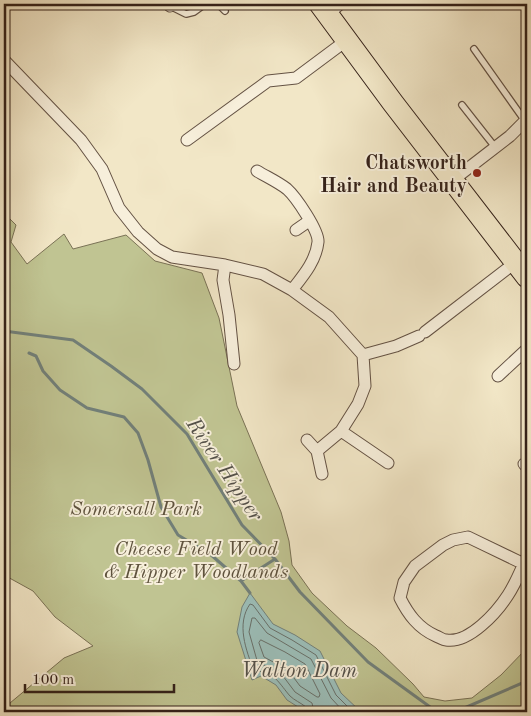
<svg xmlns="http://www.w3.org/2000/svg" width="531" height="716" font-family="'Old Standard TT',serif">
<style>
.green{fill:#c0c492;stroke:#7a7256}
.water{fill:#9cbfba;stroke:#72807a}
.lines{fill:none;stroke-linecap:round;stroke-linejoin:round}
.shore{stroke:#68706a;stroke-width:1}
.stream{stroke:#72807a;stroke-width:3}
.lane-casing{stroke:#645244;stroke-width:8}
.street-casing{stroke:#645244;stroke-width:13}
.highway-casing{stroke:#342119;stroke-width:23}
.lane{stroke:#f7efdb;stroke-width:5.5}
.street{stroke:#f7efdb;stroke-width:11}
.highway{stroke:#f2e7c7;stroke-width:21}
.poi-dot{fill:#8f2418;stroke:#f7efdb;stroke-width:2}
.labels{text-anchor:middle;stroke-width:4;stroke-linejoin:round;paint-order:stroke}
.poi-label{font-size:20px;font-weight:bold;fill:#342119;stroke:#f7efdb;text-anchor:end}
.park-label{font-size:20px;font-style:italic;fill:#5e523d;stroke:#f7efdb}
.water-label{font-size:21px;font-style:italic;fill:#535049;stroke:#f7efdb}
</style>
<rect width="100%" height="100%" fill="#f2e7c7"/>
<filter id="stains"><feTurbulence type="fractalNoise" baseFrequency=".004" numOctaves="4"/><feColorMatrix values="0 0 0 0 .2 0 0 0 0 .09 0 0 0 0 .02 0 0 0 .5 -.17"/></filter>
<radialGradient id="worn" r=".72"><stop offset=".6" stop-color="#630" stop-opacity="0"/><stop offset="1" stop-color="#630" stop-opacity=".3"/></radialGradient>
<path class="green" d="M4,213L16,225L11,242L27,264L64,234L73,249L126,235L155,261L202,273L219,318L237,406L281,512L289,541L292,565L312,593L347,626L376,648L413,684L424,697L445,701L472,698L501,675L527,648V712H9L10,703L64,658L93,646L55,617L33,591L4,575Z"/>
<path class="water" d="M250,593L273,624L295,635L320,651L341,693L361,712H306L287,700L276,685L261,676L252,680L237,632L242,607Z"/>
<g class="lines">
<path class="shore" d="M261,640L285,652L305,664L320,694L319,697H317L300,686L288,670L264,657L259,643Z
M308,712L306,707C301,703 294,700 290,696C281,686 272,668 256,672L254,671C246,650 236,624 250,604L253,605L270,628L292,640L316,655L336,695L353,712
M314,712L312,703L295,692L283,676L267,666L258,664L249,632L252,618H255L267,633L311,659L331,698L344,712"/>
<path class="stream" d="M4,331L73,340L111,366L142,389L187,434L242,525L275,559L300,592L368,662L437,712
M29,353L36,356L43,371L60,390L87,408L124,417L138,433L148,460L161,507L178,535L210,554L241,581L250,593
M241,581L275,559
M455,712L527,681"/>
<defs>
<path id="lane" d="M218,4L225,11
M170,6L186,14L194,12L205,4
M474,49L525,121
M462,105L495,147"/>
<path id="street" d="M169,4L170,6
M328,14L340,4
M4,60L81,140L102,169L119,208L138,232L157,249L172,257L225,265L263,274L292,290L329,317L363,355L365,386L358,404L341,431L317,451L322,474
M187,140L268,81L296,78L347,40
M257,171C267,177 278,182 287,189C296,197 319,231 318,242C316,261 303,276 292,290
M453,180L510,136L527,119
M296,230L309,221
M225,265L223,280L229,315L234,364
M425,332L516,262
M363,355L396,346L419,336
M498,376L527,349
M341,431L388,463
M307,440L317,451
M524,464L527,467
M524,564L468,537L453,540L443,545L415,566L404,582L400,598C408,614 418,628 436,636C439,637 443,640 446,640C469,644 497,612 508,595C516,583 521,569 527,557"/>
<path id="highway" d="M320,4L393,103L527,277"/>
</defs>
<use href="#lane" class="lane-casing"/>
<use href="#street" class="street-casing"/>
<use href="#highway" class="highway-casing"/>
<use href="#lane" class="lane"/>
<use href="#street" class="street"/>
<use href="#highway" class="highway"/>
</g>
<circle class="poi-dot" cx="477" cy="173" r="5"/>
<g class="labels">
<g class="poi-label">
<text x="467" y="169">Chatsworth<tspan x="467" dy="23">Hair and Beauty</tspan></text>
</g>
<g class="park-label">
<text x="136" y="515">Somersall Park</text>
<text x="196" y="555">Cheese Field Wood<tspan x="196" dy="23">&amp; Hipper Woodlands</tspan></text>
</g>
<g class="water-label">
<text transform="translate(225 469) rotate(56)" y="7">River Hipper</text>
<text x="299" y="677">Walton Dam</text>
</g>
</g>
<rect width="531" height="716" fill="none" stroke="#f2e7c7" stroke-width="20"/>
<rect x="5" y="5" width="521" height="706" fill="none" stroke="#342119" stroke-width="2.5"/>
<rect x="10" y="10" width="511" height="696" fill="none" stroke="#342119"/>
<path d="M25 684v8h149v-8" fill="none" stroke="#342119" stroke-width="2.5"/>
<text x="32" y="684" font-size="15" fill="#342119" stroke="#f7efdb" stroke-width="4" paint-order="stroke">100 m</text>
<rect width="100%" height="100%" filter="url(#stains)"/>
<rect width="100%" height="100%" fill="url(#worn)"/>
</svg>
